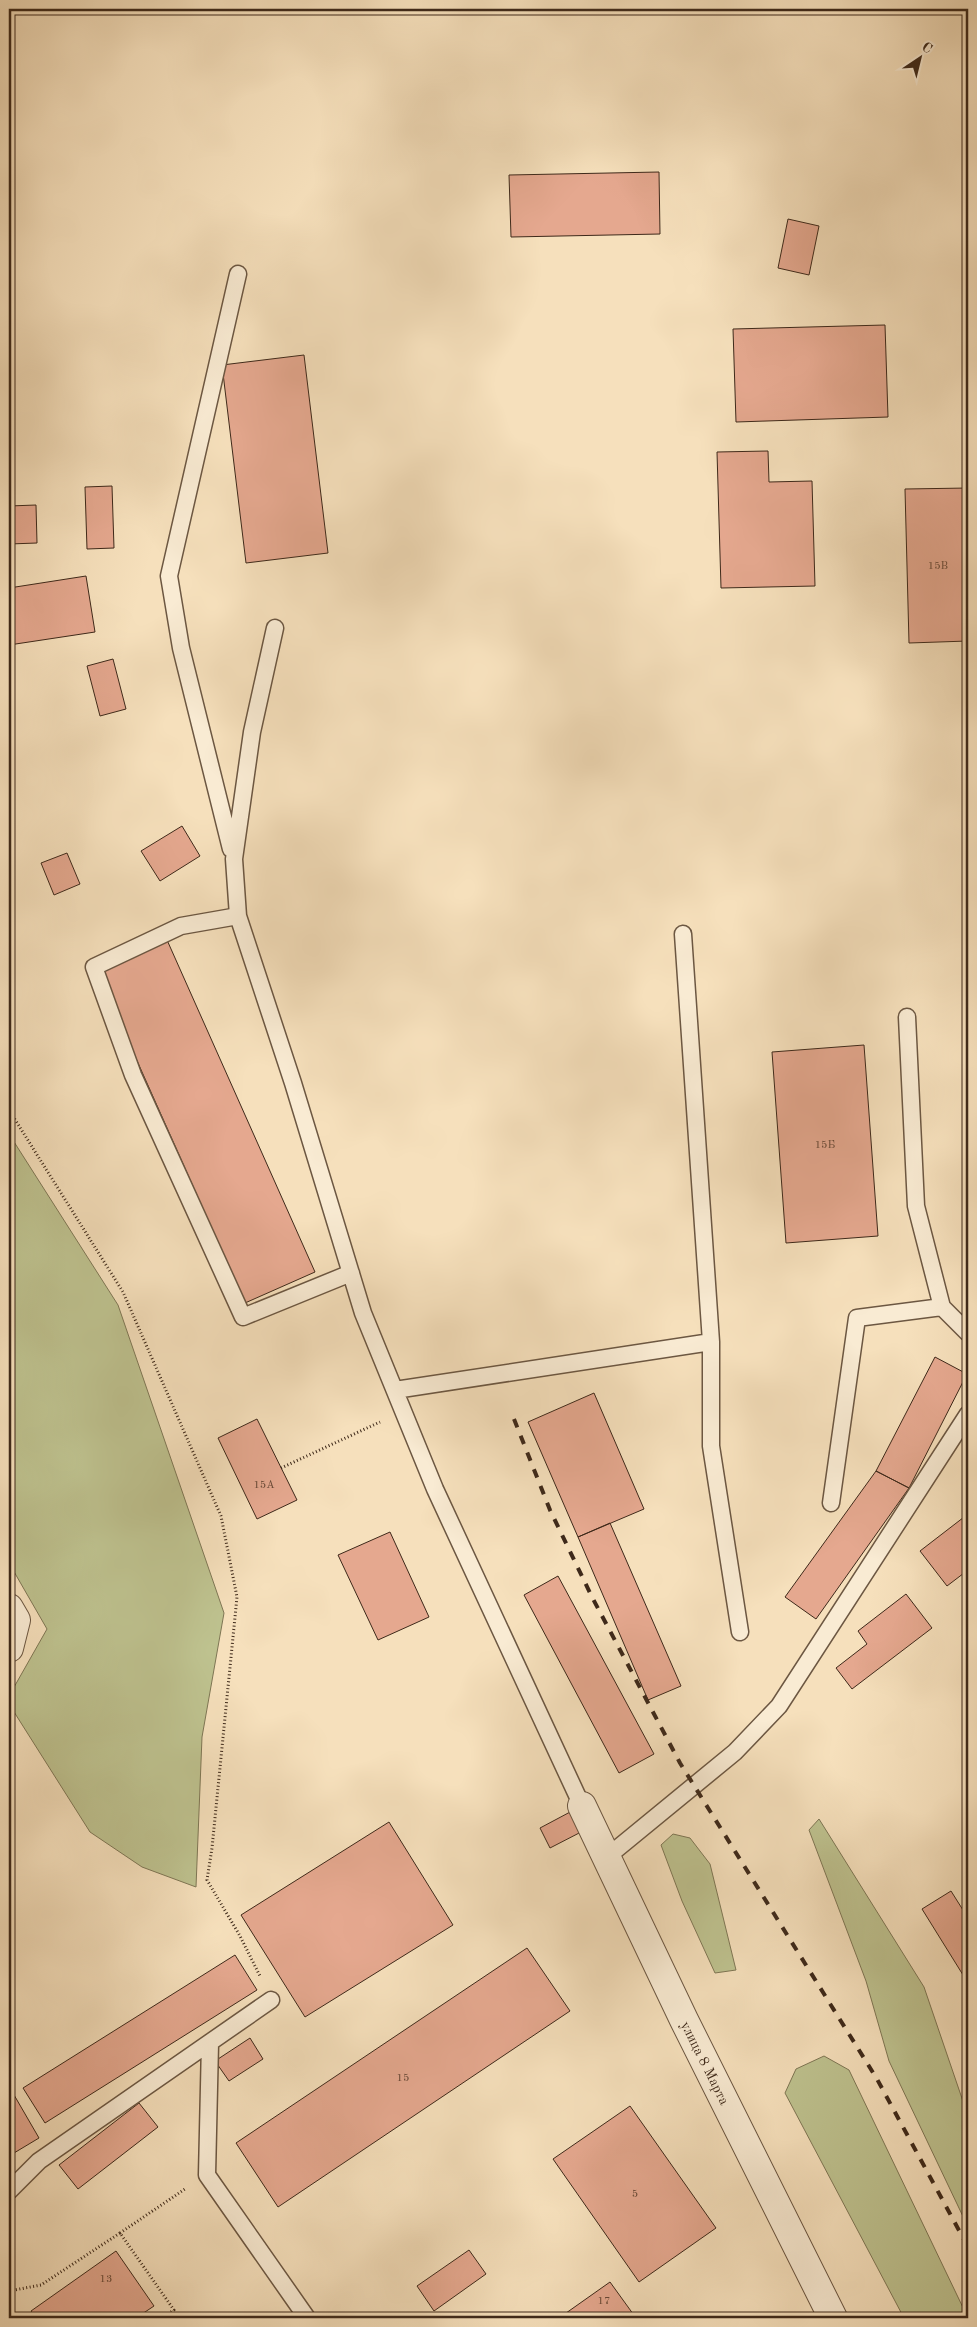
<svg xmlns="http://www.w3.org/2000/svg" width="977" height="2327" font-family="'Old Standard TT',serif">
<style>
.green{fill:#bec28f;stroke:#7e7654}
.building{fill:#e5a88f;stroke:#3e291a}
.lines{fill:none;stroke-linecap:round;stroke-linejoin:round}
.service-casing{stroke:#6c5742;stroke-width:19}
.minor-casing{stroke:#6c5742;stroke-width:30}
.path{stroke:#3e291a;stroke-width:3;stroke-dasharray:1 2.5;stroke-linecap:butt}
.service{stroke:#f9ebd3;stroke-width:16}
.minor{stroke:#f9ebd3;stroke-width:28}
.rail{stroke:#3e291a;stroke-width:4;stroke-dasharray:9 9;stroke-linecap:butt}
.labels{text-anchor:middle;stroke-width:4;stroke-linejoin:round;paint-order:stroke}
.number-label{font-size:11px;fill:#684937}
.street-label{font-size:14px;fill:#3e291a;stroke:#f9ebd3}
</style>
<rect width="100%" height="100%" fill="#f6e0bc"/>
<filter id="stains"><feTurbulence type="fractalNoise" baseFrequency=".004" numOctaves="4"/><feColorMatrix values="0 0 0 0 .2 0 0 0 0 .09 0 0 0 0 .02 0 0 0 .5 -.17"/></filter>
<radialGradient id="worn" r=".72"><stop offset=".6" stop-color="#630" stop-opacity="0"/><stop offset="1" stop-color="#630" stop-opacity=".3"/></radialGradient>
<path class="green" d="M9,1134L118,1305L224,1613L202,1737L196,1887L142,1867L90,1832L9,1704V1696L47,1629L9,1563Z
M819,1819L924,1987L968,2116V2227L889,2061L866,1981L809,1830Z
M673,1834L690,1838L710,1864L736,1970L715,1973L682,1901L661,1845Z
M824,2056L849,2070L968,2318H904L785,2093L796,2069Z"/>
<path class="building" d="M659,172L660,234L511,237L509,175Z
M788,219L819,226L809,275L778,268Z
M885,325L888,417L736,422L733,329Z
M304,355L328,553L246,563L222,365Z
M768,451L769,482L812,481L815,586L721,588L717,452Z
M112,486L114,548L87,549L85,487Z
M968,488V641L909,643L905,489Z
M36,505L37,543L9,544V506Z
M86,576L95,632L9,645V588Z
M113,659L126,709L100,716L87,666Z
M182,826L200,856L160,881L141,851Z
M67,853L80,884L54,895L41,863Z
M167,940L315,1272L245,1303L97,971Z
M864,1045L878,1236L786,1243L772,1052Z
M935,1357L967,1374L909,1488L876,1471Z
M594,1393L644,1509L578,1537L528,1422Z
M257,1419L297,1500L257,1519L218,1438Z
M876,1471L909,1488L816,1619L785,1597Z
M968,1514V1570L947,1586L920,1551Z
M610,1523L681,1686L648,1700L578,1537Z
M390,1532L429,1617L378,1640L338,1555Z
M558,1576L654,1754L619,1773L524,1595Z
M906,1594L932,1628L852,1689L836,1668L867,1644L858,1631Z
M572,1811L583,1831L550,1848L540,1828Z
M389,1822L453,1925L305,2017L241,1915Z
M951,1891L968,1918V1983L922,1909Z
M527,1948L570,2011L278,2207L236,2143Z
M235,1955L257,1990L45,2123L23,2088Z
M250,2038L263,2059L229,2081L215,2061Z
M10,2088L39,2138L9,2156V2089Z
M139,2103L158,2127L78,2189L59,2165Z
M630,2106L716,2228L639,2282L553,2159Z
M469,2250L486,2274L434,2311L417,2286Z
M116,2251L154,2306L136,2318H36L31,2311Z
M610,2282L636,2318H559Z"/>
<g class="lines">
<defs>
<path id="service" d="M275,628L252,732L234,859L238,916L293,1083L363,1313L435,1489L582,1806
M231,849L181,648L169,576L238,274
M238,916L181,926L94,967L133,1075L243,1317L351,1273
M907,1017L916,1206L942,1307L968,1333
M711,1342V1446L740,1632
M395,1390L711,1342L683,934
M831,1503L857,1318L942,1307
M607,1857L735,1752L779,1706L968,1414
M210,2043L207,2175L307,2318
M9,2191L39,2161L271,2000"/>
<g id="minor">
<path d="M9,1608L16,1620L9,1648"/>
<path id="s1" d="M582,1806L684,2020L833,2318"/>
</g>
</defs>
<use href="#service" class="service-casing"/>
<use href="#minor" class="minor-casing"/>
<path class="path" d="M9,1110L123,1292L221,1516L237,1597L212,1848L207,1880L240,1936L260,1976
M281,1468L380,1422
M120,2233L185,2189
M9,2291L41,2285L120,2233L174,2310L162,2318"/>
<use href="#service" class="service"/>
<use href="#minor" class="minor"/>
<path class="rail" d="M514,1419L550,1510L592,1597L680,1763L877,2079L968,2247"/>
</g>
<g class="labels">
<g class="number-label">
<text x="938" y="569">15В</text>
<text x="825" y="1148">15Б</text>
<text x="264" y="1488">15А</text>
<text x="403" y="2081">15</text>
<text x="635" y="2197">5</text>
<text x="106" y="2282">13</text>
<text x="604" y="2304">17</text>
</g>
<g class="street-label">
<text dy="5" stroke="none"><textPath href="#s1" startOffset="285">улица 8 Марта</textPath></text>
</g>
</g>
<rect width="977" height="2327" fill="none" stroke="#f6e0bc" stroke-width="30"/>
<rect x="10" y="10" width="957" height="2307" fill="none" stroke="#3e291a" stroke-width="2.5"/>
<rect x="15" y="15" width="947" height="2297" fill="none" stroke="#3e291a"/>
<g transform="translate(920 58) rotate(35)" stroke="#f9ebd3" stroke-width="4" paint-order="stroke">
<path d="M0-4L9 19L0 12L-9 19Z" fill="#3e291a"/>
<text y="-8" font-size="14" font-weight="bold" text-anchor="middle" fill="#3e291a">С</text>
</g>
<rect width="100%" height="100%" filter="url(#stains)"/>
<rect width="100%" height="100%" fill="url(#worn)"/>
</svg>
